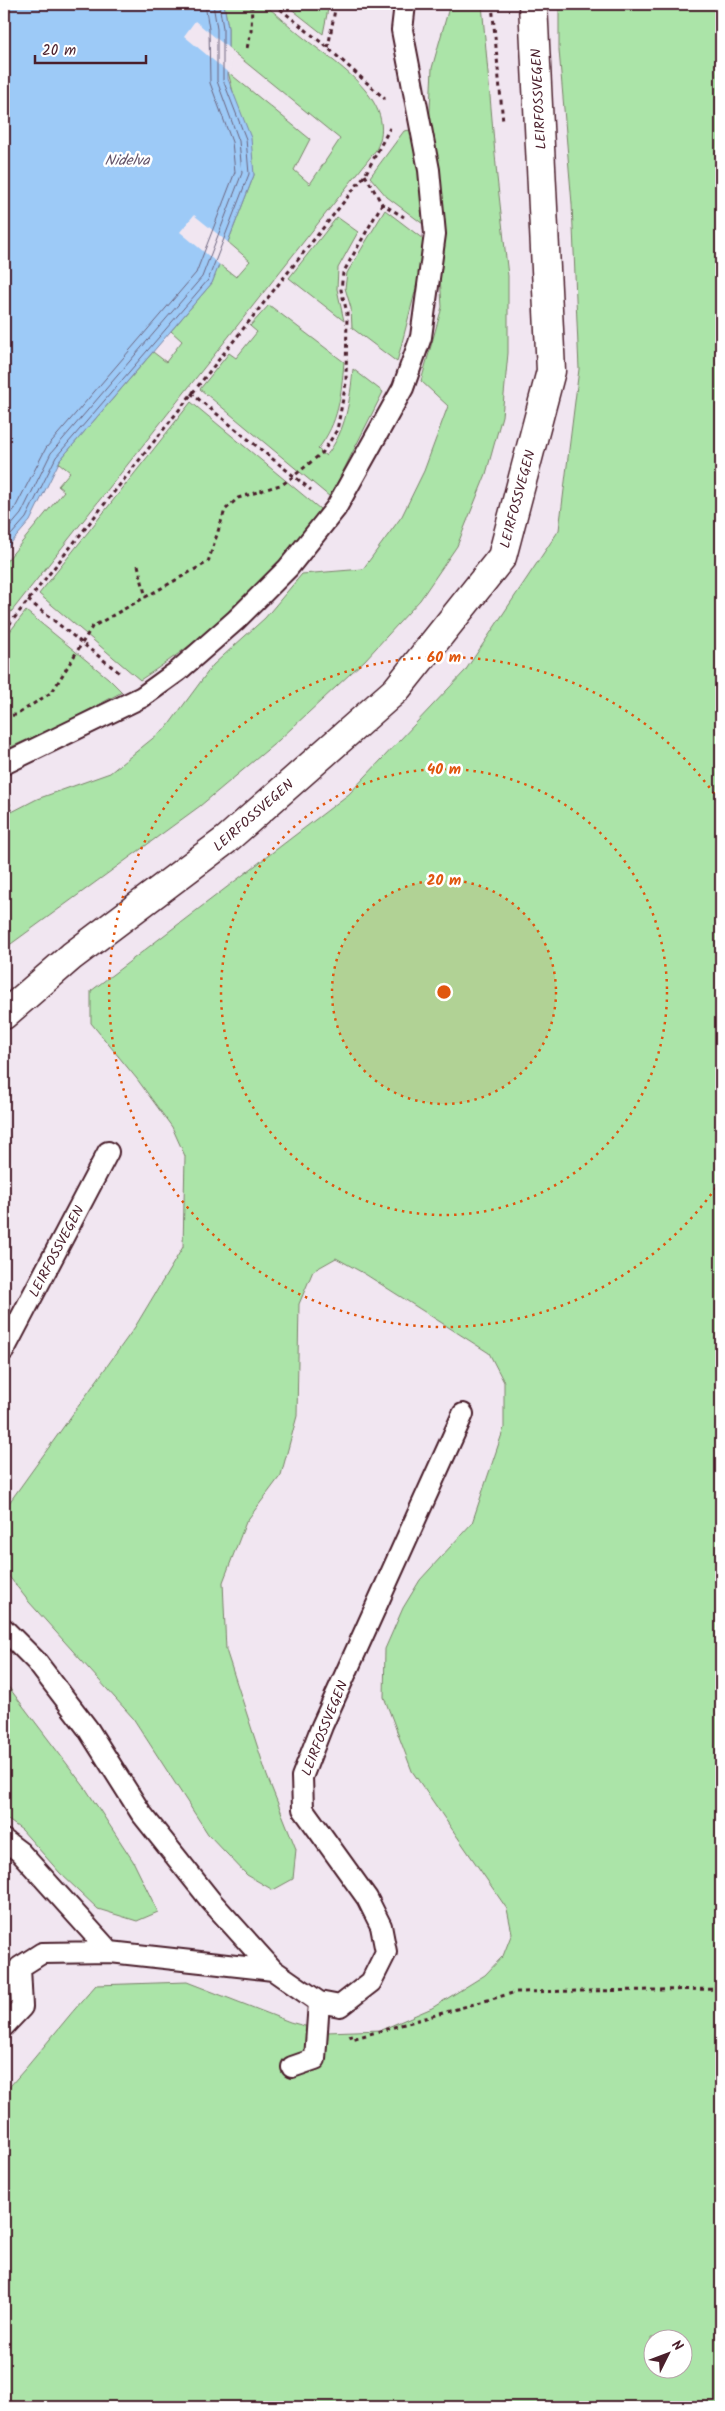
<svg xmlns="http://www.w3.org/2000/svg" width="725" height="2411" font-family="Kalam,sans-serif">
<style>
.green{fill:#abe4a8;stroke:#7a826a;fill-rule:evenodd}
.water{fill:#9dcaf7;stroke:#7c86a5}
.pier{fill:#f1e6f1}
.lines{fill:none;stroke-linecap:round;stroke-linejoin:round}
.shore{stroke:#6b637d;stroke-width:1}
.service-casing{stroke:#4a1f2b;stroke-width:24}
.tertiary-casing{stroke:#4a1f2b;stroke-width:31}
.path{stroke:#4a1f2b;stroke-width:3;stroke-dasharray:4 4;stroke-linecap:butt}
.service{stroke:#fff;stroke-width:20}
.tertiary{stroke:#fff;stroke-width:28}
.ring{fill:none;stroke:#e0560e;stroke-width:2.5;stroke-dasharray:2.5 5}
.labels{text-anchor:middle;stroke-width:5;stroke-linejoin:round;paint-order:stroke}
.street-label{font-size:14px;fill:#4a1f2b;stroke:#fff}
.water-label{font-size:15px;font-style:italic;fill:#635268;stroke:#fff}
.centre{fill:#e0560e;stroke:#fff;stroke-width:2.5}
.ring-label{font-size:15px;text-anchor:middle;font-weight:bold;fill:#e0560e;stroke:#fff;stroke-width:5;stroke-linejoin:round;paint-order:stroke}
</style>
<rect width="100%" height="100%" fill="#f1e6f1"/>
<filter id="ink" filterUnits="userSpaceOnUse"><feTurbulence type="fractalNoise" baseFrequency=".02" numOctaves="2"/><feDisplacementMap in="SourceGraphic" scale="10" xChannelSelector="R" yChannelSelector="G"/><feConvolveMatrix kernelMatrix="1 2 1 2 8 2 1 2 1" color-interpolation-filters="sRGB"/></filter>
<g filter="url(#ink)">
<path class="green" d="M224,4C234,4 253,0 262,4C275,11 292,29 304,38C335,63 401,102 376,150L4,621V564L64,491L58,486L70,472L59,463L60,460L153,352L166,362L182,341L171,331L212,283L219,264L236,277L250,261L228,242L254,175L228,72L310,139L294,170L310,184L340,139L228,48V28Z
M285,4H329L323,34Z
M450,4H482L497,177L508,276V353L502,416L486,474L457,546L420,600L365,660L279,740L200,806L4,949V816L37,799L110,773L168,726L213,665L265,618L302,574L363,569L402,516L424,471L448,406L421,381L442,307L438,245L427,170L432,68Z
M559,4H721V2407H4V2093C36,2058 64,2020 96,1985L187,1982L290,2022L327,2032L381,2030L432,2008L485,1975L503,1956L512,1933L507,1909L412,1771L384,1697L385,1649L403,1608L420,1580L472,1523L504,1428V1382L489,1353L365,1274L336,1258L313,1271L299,1304L297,1416L281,1475L246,1522L223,1582L226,1650L267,1776L296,1849L293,1879L273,1890L247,1875L208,1834L133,1718L29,1602L4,1570V1510L135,1327L183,1247L185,1156L172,1127L137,1079L91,1023V991L349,794L465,671L559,530L579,369L572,204L559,50ZM652,2338H682V2368H652Z
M410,130L421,182L423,224L387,197L370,177L404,131Z
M385,210L423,239L424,257L397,362L352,328L351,308L345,288L347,273Z
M337,217L358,232L338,268L337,289L344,321L289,278Z
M269,305L344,362C341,396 339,422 318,449L326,456C346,431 350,401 353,369L383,392L330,497L200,389L229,353L236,358L257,332L250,326Z
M191,402L320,509C275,578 210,635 140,680L39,594Z
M26,611L108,678L122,692L63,724L4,750V639Z
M4,1681L86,1789L133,1861L158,1912L137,1921L98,1909L60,1873L22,1830L4,1817Z"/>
<path class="water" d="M4,4H224L228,28V79L251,138L254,175L212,283L60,460L30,521L4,551Z"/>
<path class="pier" d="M195,21L231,50V75L184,36Z
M194,215L230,244L221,266L180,232Z"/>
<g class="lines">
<path class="shore" d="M4,522L14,510L46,448L196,273L235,172L232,142L210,83L209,29L205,4
M4,534L21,514L51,453L202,277L242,173L239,141L217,81V29L213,4
M4,543L26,518L56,457L208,280L249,174L246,139L223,80V28L219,4"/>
<defs>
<path id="service" d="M4,764L142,697L178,671L236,620L288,568L336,508L403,388L421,337L435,234L429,170L402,30L405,4
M4,1350L108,1152
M4,1629L36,1661L88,1729L141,1813L211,1901L273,1970L319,2002L340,2006L371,1982L386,1952L381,1926L367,1898L303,1809L302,1777L322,1726L463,1414
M4,1840L20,1852L110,1952L273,1970
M4,2026L22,2007L20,1967L42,1953L110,1952
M292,2067L315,2059L319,2002"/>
<path id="tertiary" d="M4,1015L72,956L226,840L396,690L502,557L551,371L533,4"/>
</defs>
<use href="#service" class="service-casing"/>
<use href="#tertiary" class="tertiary-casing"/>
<path class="path" d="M274,4L328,48L385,99
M492,4L503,122
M247,48L251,32L252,4
M328,48L336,4
M365,175L382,204L404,217
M191,393L311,490
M138,565L146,598
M28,600L121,674
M4,631L365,175L390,128
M4,716L16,715L52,692L92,627L208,562L225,510L238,498L283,484L294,476L323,452L337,430L346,383L347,312L341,290L343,273L382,204
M4,819L11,809L5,794
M350,2034L352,2039L516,1992L721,1989"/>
<use href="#service" class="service"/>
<use href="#tertiary" class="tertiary"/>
</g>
</g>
<circle cx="444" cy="992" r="112" fill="#e0560e" fill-opacity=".12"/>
<g class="ring">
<circle cx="444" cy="992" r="112"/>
<circle cx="444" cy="992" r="223"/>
<path d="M720 1182A335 335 0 1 1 720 802"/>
</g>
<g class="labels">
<g class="street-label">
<text transform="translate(538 99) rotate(-93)" y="5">LEIRFOSSVEGEN</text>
<text transform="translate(517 499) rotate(-75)" y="5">LEIRFOSSVEGEN</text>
<text transform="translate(253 815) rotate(-41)" y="5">LEIRFOSSVEGEN</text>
<text transform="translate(56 1251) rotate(-62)" y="5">LEIRFOSSVEGEN</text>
<text transform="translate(324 1728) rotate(-68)" y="5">LEIRFOSSVEGEN</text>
</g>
<g class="water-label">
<text x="127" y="165">Nidelva</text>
</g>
</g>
<circle cx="444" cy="992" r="8" class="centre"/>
<g class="ring-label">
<text x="444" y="662">60 m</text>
<text x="444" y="774">40 m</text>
<text x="444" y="885">20 m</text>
</g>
<rect width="725" height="2411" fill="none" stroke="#fff" stroke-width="20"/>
<rect x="10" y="10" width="705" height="2391" fill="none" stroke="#4a1f2b" stroke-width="2" filter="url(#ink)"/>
<g transform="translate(668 2354) rotate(48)"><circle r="24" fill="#ffffff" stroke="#b7a5aa"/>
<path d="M0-4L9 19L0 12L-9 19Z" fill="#4a1f2b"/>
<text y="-8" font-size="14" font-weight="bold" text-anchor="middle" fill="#4a1f2b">N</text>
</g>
<path d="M35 55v8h111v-8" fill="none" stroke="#4a1f2b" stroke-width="2.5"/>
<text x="42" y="55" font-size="15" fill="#4a1f2b" stroke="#ffffff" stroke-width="4" paint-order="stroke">20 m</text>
</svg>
